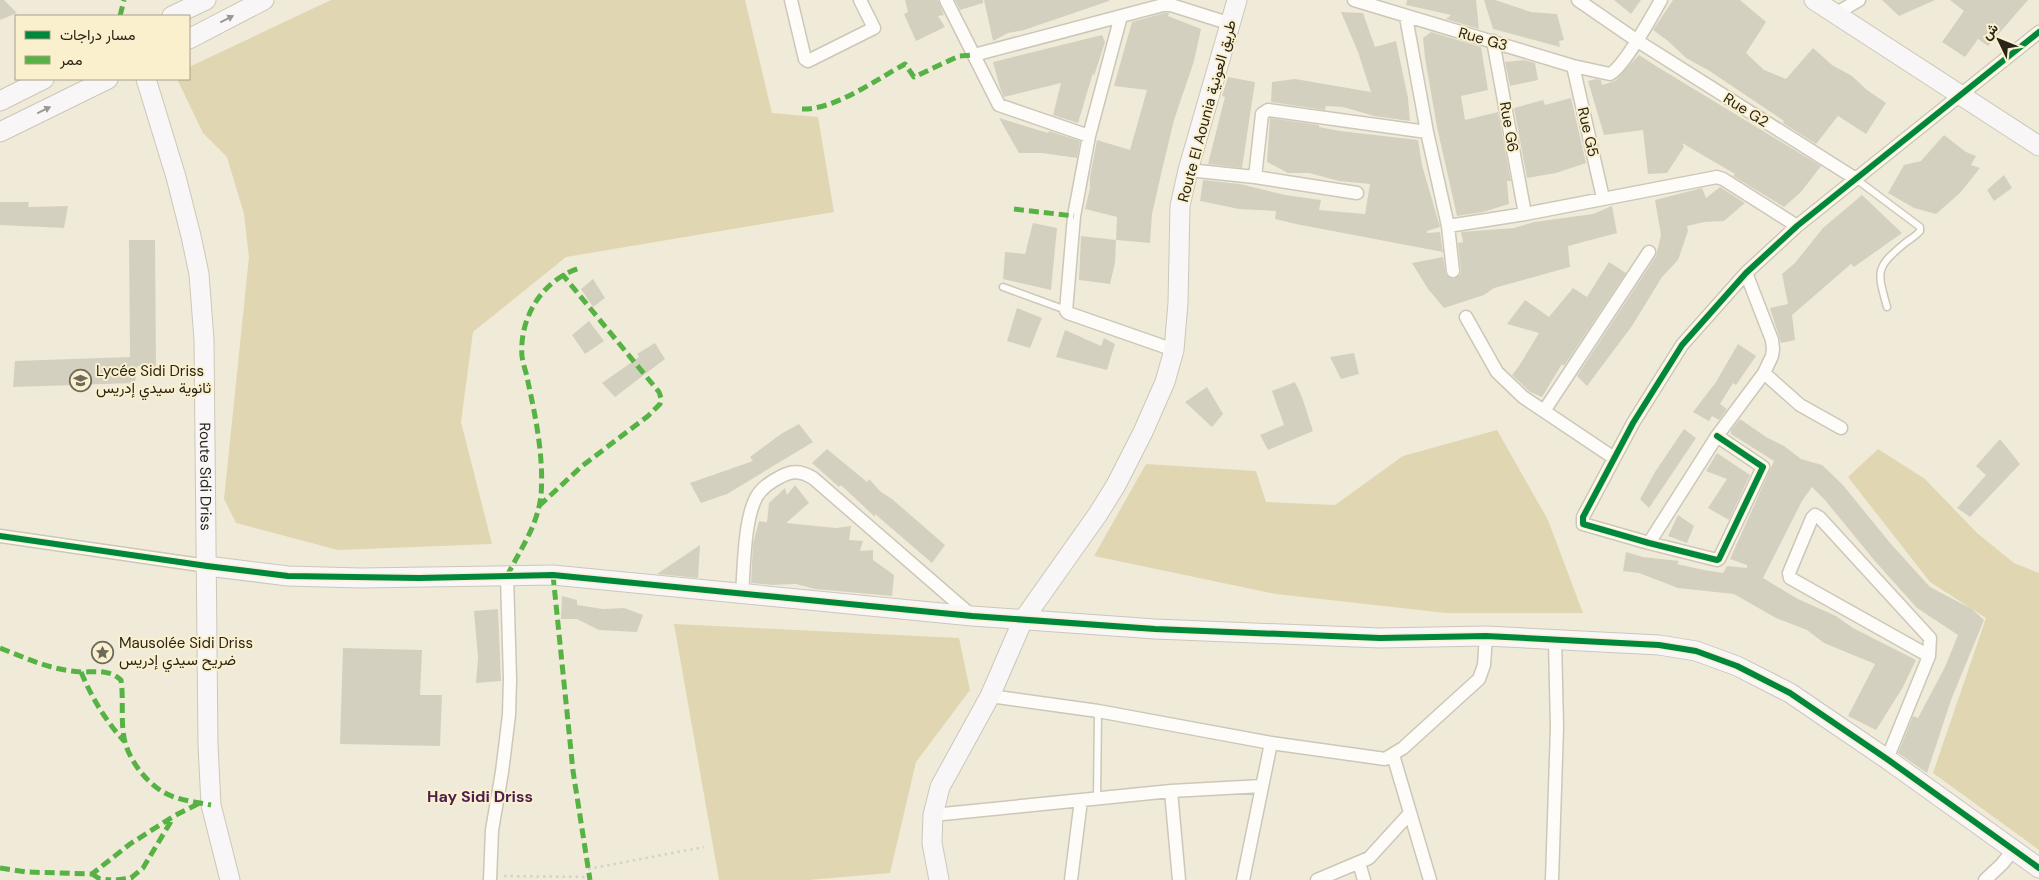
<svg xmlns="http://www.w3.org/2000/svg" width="2039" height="880" font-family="'DM Sans',Vazirmatn,sans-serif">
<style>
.green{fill:#e1d6b2}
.building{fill:#d4d0c0}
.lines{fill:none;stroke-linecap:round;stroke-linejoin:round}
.lane-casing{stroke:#ccc7b8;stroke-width:9}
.street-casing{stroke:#ccc7b8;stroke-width:15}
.secondary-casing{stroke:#ccc7b8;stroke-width:21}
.path{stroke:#d4d2cc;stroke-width:2.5;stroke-dasharray:2.5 4;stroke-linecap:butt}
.lane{stroke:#fdfcf9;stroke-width:6}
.street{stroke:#fdfcf9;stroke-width:12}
.secondary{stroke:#f9f6f7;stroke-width:19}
.quiet{stroke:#56b245;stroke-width:5;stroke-dasharray:10 5;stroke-linecap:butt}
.cycleway-casing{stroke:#fbf0ce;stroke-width:9}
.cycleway{stroke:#00873e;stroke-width:6}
.oneway{fill:#9b9893}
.labels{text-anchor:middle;stroke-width:4;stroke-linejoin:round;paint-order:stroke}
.street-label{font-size:15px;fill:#282418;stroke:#fbf0ce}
.poi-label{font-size:15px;fill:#282418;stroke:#fbf0ce;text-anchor:start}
.neighbourhood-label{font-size:16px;font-weight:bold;fill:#4c1e50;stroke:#fbf0ce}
</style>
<rect width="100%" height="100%" fill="#f0ebd8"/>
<path class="green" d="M331,0H745L772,113L818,117L834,212L566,257L473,332L461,422L492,544L338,550L236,523L224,499L249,257L244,214L227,157L203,133L177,79H189V67Z
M1497,430L1548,520L1583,613H1446L1276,594L1094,556L1146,464L1256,471L1266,502L1335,505L1403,456Z
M1878,449L1925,479L1977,533L2014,563L2039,573V850L1933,773L1986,618L1930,582L1848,477Z
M674,624L959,638L970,690L916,762L890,873L809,880H719Z"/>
<path class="building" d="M0,0H4L17,13L0,20Z
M905,0H938L944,15L938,16L945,27L916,41L904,14L908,12Z
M955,0H983V3L960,10Z
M984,0H1109V1L1024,30L1008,33L993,41Z
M1407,0H1476L1479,29L1446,19L1451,15L1406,5Z
M1484,0H1495L1531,12L1557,14L1564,40L1559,41L1560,47L1493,29Z
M1614,0H1641L1631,14Z
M1673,0H1740L1766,22L1746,53L1764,70L1786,79L1813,48L1832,65L1852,76L1867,90L1886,103L1866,134L1838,116L1816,144L1783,123L1784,121L1708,70L1686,58L1668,41L1653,30Z
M1882,0H1935L1899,16Z
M1950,0H2028L1988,46L1978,39L1965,57L1942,42L1964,11Z
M1341,12L1363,13L1375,47L1396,41L1408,98L1410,121L1374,116L1343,107L1326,106L1325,110L1271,102L1272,82L1295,79L1371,92L1358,52Z
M1164,13H1169L1168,16L1201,29L1194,61L1174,120L1162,170L1152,214L1150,243L1116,240L1117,217L1085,209L1090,188V177L1097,140L1130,150L1147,90L1114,86L1132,22Z
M1431,32L1481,47L1488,90L1461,96L1465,120L1498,112L1511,181H1507L1509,204L1483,212L1457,216L1437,127L1425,58L1423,38Z
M1102,35L1105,42L1094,76L1093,73L1078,123L1053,115L1061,83L1004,97L1000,88L993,62Z
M1639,55L1656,66L1821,166L1801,192L1784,207L1733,176L1735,174L1682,143L1684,147L1667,173L1648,174L1643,130L1604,135L1588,81L1596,79L1601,80L1602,85L1615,81Z
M1524,60L1535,63L1538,80L1510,86L1505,62Z
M1228,77L1255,82L1242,168L1208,164L1225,97L1222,96Z
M1571,98L1586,163L1556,173L1527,178L1514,108L1543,100L1545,105Z
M999,118L1048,133L1049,131L1080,141L1077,158L1042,153H1019Z
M1270,118L1319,125V127L1340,131L1418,140L1422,165L1440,227L1427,231V233L1440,232L1443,252L1296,224L1275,219L1276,211L1239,209L1200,201L1203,180L1240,184L1285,195L1321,200L1319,210L1365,214L1370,184L1339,181L1309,173H1288L1267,162Z
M1944,135L1966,152L1976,156L1971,165L1980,168L1960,193L1936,214L1914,208L1888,193L1904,165L1921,161Z
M2004,175L2012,188L1994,201L1987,190Z
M1720,187L1745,203L1724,221L1704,222L1687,226L1688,231L1678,260L1662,277L1632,326L1587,386L1577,376L1656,256L1661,235L1655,200L1702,188L1706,198Z
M1862,195L1902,233L1854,267L1851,264L1792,315L1795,340L1781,343L1770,308L1788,304L1782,274L1795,263L1823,228Z
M0,202H29L28,207L68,206L64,228L0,225Z
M1612,206L1617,233L1568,246L1570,267L1494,288L1484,295L1444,308L1428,289L1412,263L1443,257L1446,275L1454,279L1460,275L1461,271L1458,243L1463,242L1461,232L1514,228L1534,222L1593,214Z
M1033,223L1057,228L1051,290L1003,279L1005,252L1025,254Z
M1081,236L1116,240L1115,263L1110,284L1079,280Z
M129,240H155L156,367L137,366L135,383L13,387L15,361L130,357Z
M1609,262L1626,273L1564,366L1562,364L1542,397L1530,392L1512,375L1519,366L1539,333L1507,324L1525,300L1549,317L1573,288L1587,297Z
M593,279L605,298L593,307L581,289Z
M1017,308L1042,318L1030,348L1007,341Z
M589,321L604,341L585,354L572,335Z
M1065,330L1101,346L1104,338L1115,344L1107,370L1056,357Z
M655,343L665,359L615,397L602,383L639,357L637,354Z
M1738,344L1756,356L1736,385L1733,383L1720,404L1727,409L1719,420L1712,416L1709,421L1693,412L1716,382Z
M1354,353L1359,374L1341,379L1330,357Z
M1295,382L1302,397L1313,431L1268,450L1260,435L1284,425L1272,391Z
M1207,387L1223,414L1212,427L1185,402Z
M1740,419L1766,437L1784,446L1801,459L1822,465L1842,484L1891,544L1930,587L1972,609L1984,620L1951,700L1927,773L1898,753L1913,716L1918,718L1945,667L1958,635L1917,608L1874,560L1825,500L1812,487L1802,501L1763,578L1798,599L1836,616L1853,628L1916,660L1903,687L1876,730L1848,716L1875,664L1824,643L1807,630L1776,618L1734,594L1678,588L1639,573L1623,571L1626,552L1643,557L1679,561L1677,564L1704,570L1723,573L1727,566L1747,568V565L1730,559L1774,461L1731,434V430Z
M799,424L813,442L727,494L701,503L690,483L753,461L750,457L781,434Z
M1684,429L1696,438L1649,508L1640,499L1655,472Z
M2000,439L2020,464L1970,517L1957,508L1986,475L1976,466Z
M827,449L867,482L869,479L881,492L892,499L945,545L932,563L875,514V517L841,485L839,487L812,463Z
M1717,453L1750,475L1729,520L1708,508L1727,479L1706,471Z
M795,485L809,503L786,523L836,528L851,526L849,540L863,541L860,551L873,550V560L894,575L892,596L815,589L796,584L771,585L751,583L753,544L759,521L767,522L769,503L785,488L787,495Z
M1678,515L1694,526L1687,543L1668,536Z
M700,545L698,578L657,574Z
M562,596L577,600V605L603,609L624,608L643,615L637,632L599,630L577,619H561Z
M498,609L501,681L476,683L478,658L474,611Z
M343,648L422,650L420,695H442L440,746L340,744Z"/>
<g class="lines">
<defs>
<path id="lane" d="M1856,179L1920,227V231C1916,236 1910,239 1905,243C1875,268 1877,271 1887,307
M1003,287L1066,310
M1097,798L1098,711"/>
<path id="street" d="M791,0L805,59L808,61L874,28L860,0
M946,0L999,105L1089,136
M1354,0L1573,66L1610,74C1624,67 1652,16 1661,0
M1578,0L1636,40L1856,179
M1835,14L1859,0
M1121,16L1089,136L1074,216L1066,311L1068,313L1174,350
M1406,17L1427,132L1448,226L1453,271
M1493,41L1525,214
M974,55L1163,5H1171L1231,24
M1573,66L1603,198
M1188,170L1255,177L1357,193
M1255,177L1262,114L1268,110L1427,132
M1448,226L1525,214L1717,177L1723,179L1797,226
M1466,317L1497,372L1523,397L1614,458
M1764,373L1800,405L1841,428
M1544,411L1649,252
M1717,436L1763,467L1719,559L1717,560L1649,543L1583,524V517L1633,423L1682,345L1746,273L1797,226L2039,32
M0,536L207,566
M1649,543L1717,436L1764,373L1772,356L1773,349L1772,340L1746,273
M742,594C744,568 744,518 757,496C762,488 772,481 780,477C792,470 801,471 813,478L971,615
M990,696L1098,711L1271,743L1385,759L1403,748L1479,679L1484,665L1486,636
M1393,755L1430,880
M1887,759L1929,656L1930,638L1820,518L1815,515L1812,518L1789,573L1790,578L1929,656
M1171,791L1262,786
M933,815L1171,791L1179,880
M1359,863L1364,880
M490,880L492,830L502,772L509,715L510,679L507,576
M1071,880L1081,800
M1243,880L1271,743
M1317,880L1369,858L1410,813
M1552,880L1557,727L1555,641
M1985,880L2002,864L2014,849"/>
<g id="secondary">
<path d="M1814,0L2039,146"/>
<path d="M172,16L206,0"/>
<path d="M189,39L264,0"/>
<path id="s1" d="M146,79L176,177L191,236L199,274L204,340L208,745L211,805L230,880"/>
<path d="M0,101L44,79"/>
<path d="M0,132L108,79"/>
<path d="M207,566L288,576L361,578L553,575L972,616L1155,629L1380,638L1486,636L1659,645L1696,651L1737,666L1790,693L1887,759L2039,868"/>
<path d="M939,880L932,843L933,815L940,787L990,696L1023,620L1098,514L1116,485L1143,432L1165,382L1174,350L1178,303L1180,206L1188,170L1237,0"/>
</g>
</defs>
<use href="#lane" class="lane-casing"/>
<use href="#street" class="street-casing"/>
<use href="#secondary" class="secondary-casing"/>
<path class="path" d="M588,869L704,847
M504,876L589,877"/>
<use href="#lane" class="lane"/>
<use href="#street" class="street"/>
<use href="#secondary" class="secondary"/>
<path class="quiet" d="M120,16L124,0
M802,109C835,110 877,79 905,64L914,77L959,56L974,55
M1014,209L1074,216
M539,506L582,466L648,416L660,404L661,398L659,392L562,274
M553,575L573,771L590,880
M507,576C520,550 538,525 541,495C544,459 536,418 528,382C527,374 523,365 522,356C519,317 543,279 580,268
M0,648C28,659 51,670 81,672C96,672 109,669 121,680C124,700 120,722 125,742C130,761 146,782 163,792C177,800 196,802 211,805
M81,672C92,698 105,720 124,741
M0,868L27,872L92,874L130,844L174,816L200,803
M92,874L100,879L111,880
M116,880L131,878L143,868L173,818"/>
<defs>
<path id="cycleway" d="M1717,436L1763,467L1719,559L1717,560L1649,543L1583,524V517L1633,423L1682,345L1746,273L1797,226L2039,32
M0,536L207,566L288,576L419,578L553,575L972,616L1155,629L1380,638L1486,636L1659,645L1696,651L1737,666L1790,693L1887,759L2039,868"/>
</defs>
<use href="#cycleway" class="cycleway-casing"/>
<use href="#cycleway" class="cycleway"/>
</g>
<defs><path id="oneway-solid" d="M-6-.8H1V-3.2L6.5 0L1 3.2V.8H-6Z" transform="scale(1.25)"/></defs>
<g class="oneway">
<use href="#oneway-solid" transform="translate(227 19) rotate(-27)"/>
<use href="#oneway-solid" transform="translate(44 110) rotate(-26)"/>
</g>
<defs>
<symbol id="school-ring" viewBox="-11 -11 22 22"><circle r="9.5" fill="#fbf0ce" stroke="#6e6a5b" stroke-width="1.5"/><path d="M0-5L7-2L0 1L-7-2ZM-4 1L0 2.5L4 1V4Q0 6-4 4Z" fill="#6e6a5b"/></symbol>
<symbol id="sight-ring" viewBox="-11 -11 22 22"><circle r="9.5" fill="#fbf0ce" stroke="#6e6a5b" stroke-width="1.5"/><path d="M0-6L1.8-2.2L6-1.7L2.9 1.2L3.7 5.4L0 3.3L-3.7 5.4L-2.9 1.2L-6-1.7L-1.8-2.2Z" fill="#6e6a5b"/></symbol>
</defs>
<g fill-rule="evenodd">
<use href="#school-ring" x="68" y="368" width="25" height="25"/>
<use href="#sight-ring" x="90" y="640" width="25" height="25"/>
</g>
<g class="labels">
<g class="street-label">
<text transform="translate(1483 39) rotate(16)" y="5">Rue G3</text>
<text transform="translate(1746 110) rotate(32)" y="5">Rue G2</text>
<text transform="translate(1207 111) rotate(-75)" y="5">Route El Aounia طريق العونية</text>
<text transform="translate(1509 127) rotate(80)" y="5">Rue G6</text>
<text transform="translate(1588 132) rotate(77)" y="5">Rue G5</text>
<text dy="5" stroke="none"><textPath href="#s1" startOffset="405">Route Sidi Driss</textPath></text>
</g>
<g class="poi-label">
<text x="96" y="376">Lycée Sidi Driss<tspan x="96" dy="17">ثانوية سيدي إدريس</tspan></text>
<text x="119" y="648">Mausolée Sidi Driss<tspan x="119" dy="17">ضريح سيدي إدريس</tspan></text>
</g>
<g class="neighbourhood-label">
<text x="480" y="802">Hay Sidi Driss</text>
</g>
</g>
<rect x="15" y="15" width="175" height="65" fill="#fbf0ce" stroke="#a79e85"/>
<rect x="25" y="31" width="25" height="8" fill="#00873e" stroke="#a79e85"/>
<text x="60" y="40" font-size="15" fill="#282418">مسار دراجات</text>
<rect x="25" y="56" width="25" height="8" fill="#56b245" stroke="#a79e85"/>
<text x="60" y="65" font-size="15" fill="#282418">ممر</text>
<g transform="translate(1999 40) rotate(313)" stroke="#fbf0ce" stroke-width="4" paint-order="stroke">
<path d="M0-4L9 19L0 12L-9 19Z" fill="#282418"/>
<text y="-8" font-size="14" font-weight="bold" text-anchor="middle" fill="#282418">ش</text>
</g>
</svg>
